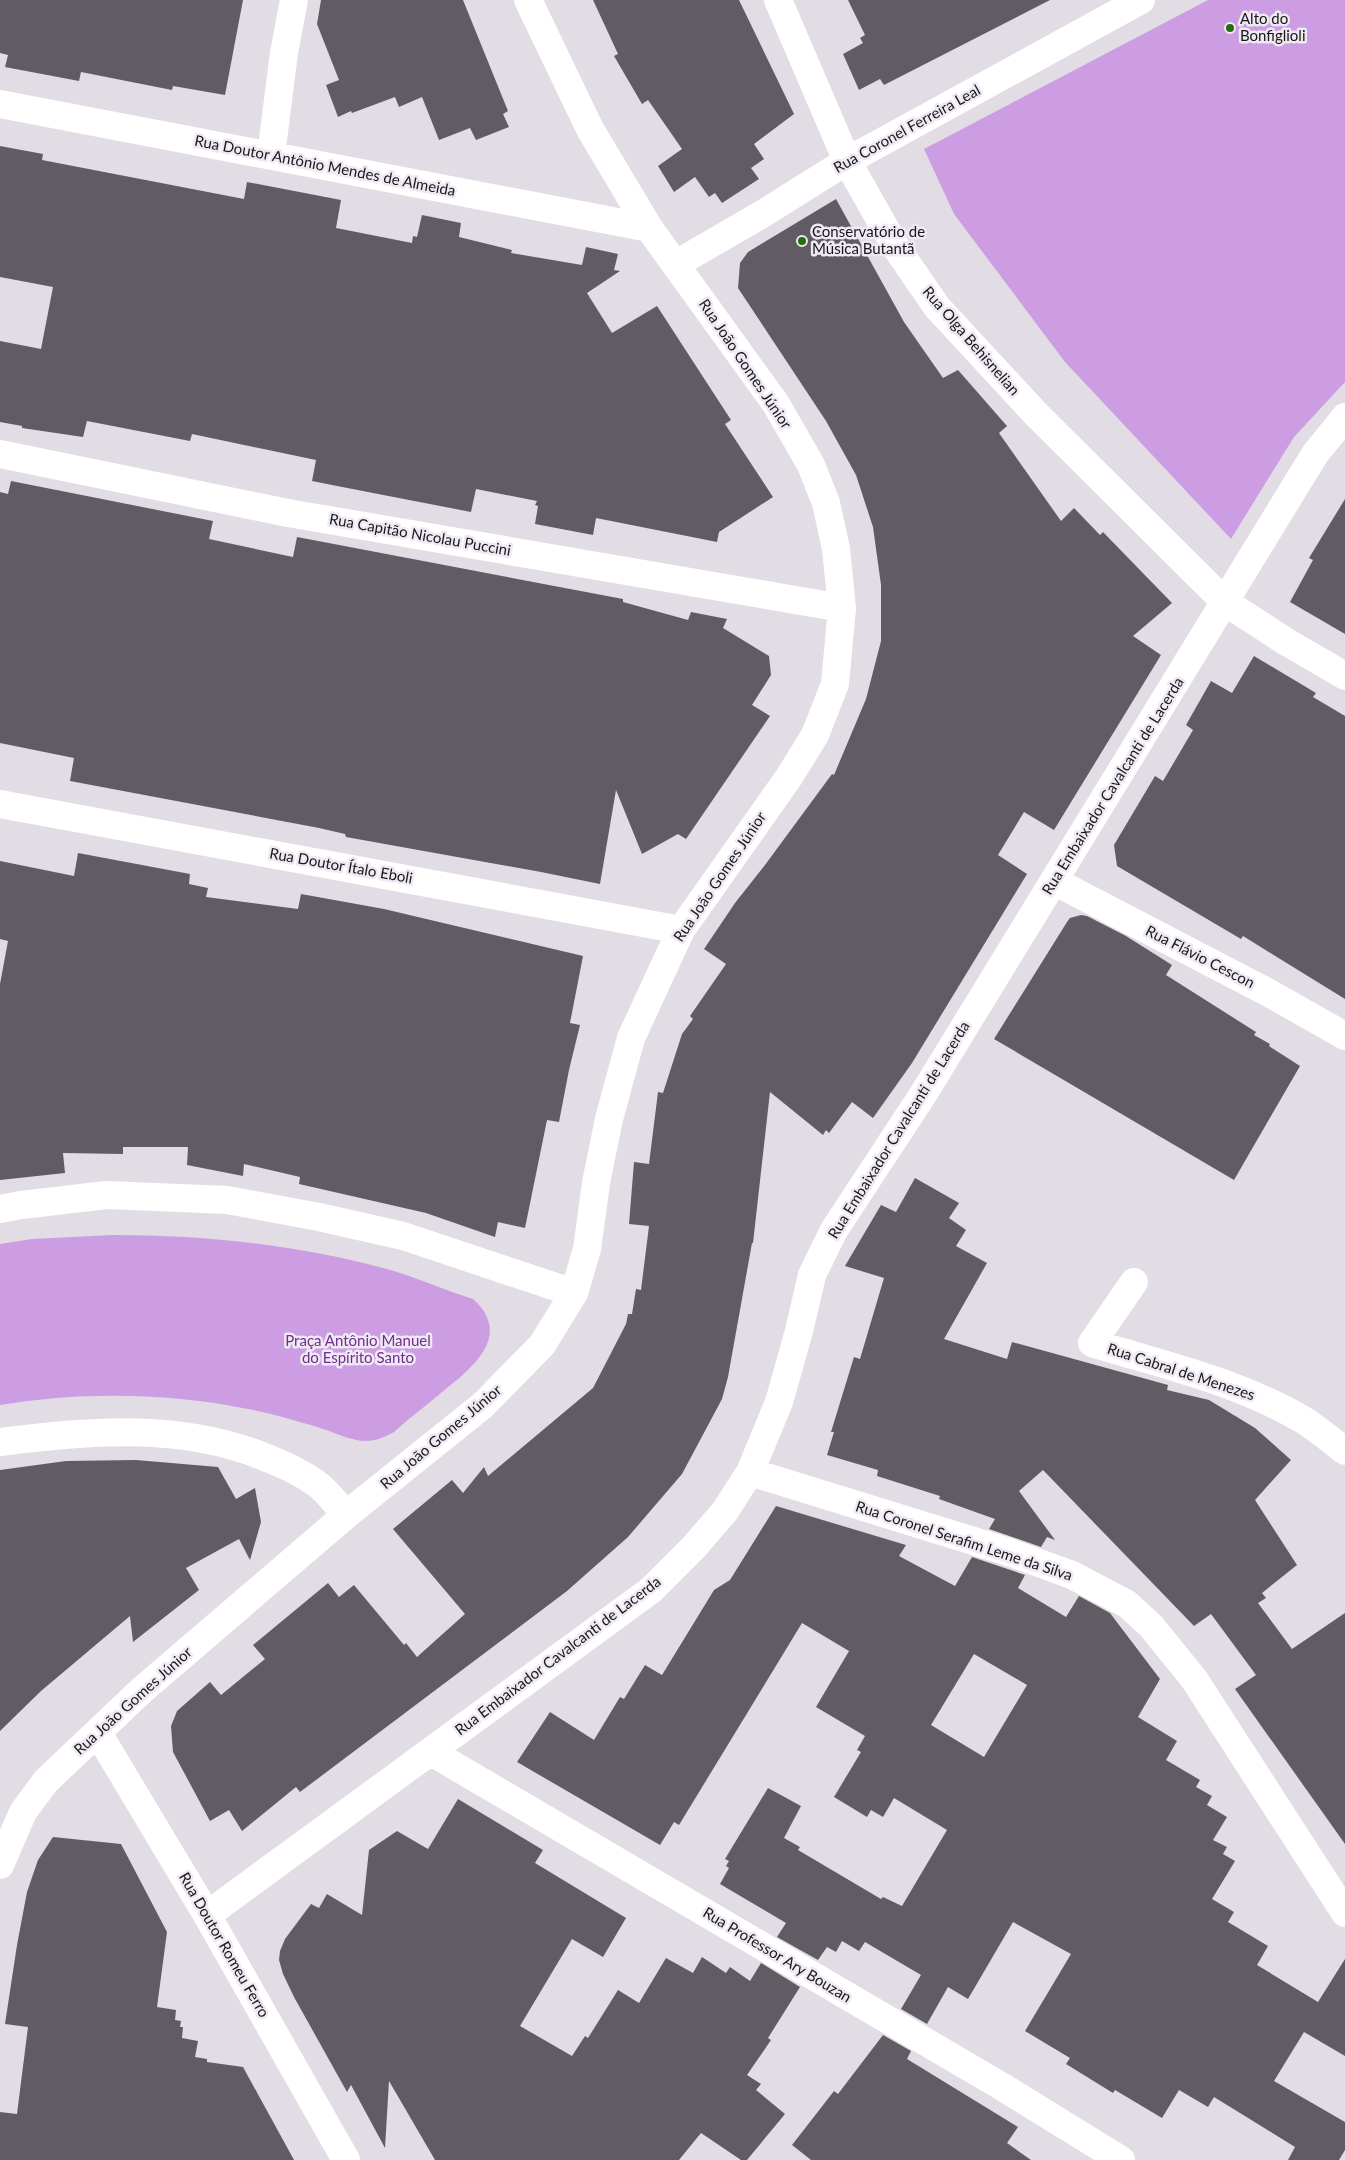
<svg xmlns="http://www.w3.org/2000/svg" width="1345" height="2160" font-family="Lato,sans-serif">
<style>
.green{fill:#cd9de3}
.building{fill:#615c64;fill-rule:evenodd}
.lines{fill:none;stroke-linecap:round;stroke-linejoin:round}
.minor{stroke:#fff;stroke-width:28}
.poi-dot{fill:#216e11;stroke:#efe9f3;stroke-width:2}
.labels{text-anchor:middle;stroke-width:5;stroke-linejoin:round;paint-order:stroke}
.poi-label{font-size:15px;fill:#1a171b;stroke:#efe9f3;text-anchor:start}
.street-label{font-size:15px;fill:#1a171b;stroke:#efe9f3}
.park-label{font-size:15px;fill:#732d8e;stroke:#efe9f3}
</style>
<rect width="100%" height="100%" fill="#e2dce5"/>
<path class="green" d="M1208,0H1345V382L1294,437L1231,539L1065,362L954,214L924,149Z
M113,1235C206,1235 298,1245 387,1269C416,1277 444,1290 473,1299C514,1336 471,1369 442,1392C426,1406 409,1418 394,1432C385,1437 376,1441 366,1441C352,1441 338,1434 326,1430C309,1424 292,1420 275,1415C187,1393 89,1390 0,1405V1244L32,1239Z"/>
<path class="building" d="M0,0H243L225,95L173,86L172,90L81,72L79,81L5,67L8,55L0,53Z
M321,0H463L508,111L503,114L509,127L476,140L470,128L439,140L422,97L399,107L395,97L352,113L351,111L338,117L326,85L339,80L317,24Z
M593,0H739L794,114L754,144L764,159L751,168L759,179L722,203L715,193L709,197L695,177L674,192L658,166L682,149L648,100L642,104L614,56L618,54Z
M848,0H1050L884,85L880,79L859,90L843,54L863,43L860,38L865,35Z
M0,146L43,154L42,160L244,199L247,182L341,200L336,228L412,243L413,236L417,237L422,215L461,223L459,237L512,250L511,253L582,265L586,247L618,254L614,270L620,271L587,293L612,333L657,306L731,420L725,424L773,497L719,532L717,542L596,518L593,535L535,524L538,506L535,505L537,501L476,489L471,512L337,486L312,481L316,460L192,434L190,441L87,421L83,437L22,428V426L0,422V341L41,349L53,287L0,277Z
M836,199L904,322L943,378L958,370L1007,426L999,433L1061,521L1074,508L1100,535L1103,532L1172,603L1133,636L1161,655L1054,830L1024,812L998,855L1027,874L912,1063L873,1118L852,1102L829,1133L826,1130L823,1135L770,1092L753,1243H752L728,1377L722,1399L682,1474L628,1537L567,1591L300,1792L296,1787L242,1831L229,1810L210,1821L173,1752L171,1726L177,1711L210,1682L221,1695L265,1659L253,1645L328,1583L339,1597L354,1585L404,1645L406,1643L417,1657L465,1614L393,1529L452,1480L463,1493L484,1467L488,1476L593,1388L626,1324L628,1314H632L636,1289L641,1290L649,1226L629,1224L634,1162L649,1164L658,1092L663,1093L682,1034L693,1019L690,1016L726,964L704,949L735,903L765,865L832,774L834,775L866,699L881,641V585L873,527L856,475L826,421L738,288L740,263L748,252Z
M11,481L213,521L209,539L293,557L297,537L623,599V602L688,620L691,612L727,619L723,628L769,656L771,675L752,705L770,716L686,839L678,834L642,854L616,790L600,884L541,872L346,837L345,834L319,828L70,781L74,758L0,743V492L8,494Z
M1345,499V634L1290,602L1313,560L1309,558Z
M1254,656L1316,693L1313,697L1345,716V999L1243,936L1241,939L1117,866L1114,845L1155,776L1163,781L1193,730L1186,725L1211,681L1232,693Z
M78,853L190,874L189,884L208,888L206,897L298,909L301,894L384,909L583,956L570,1023L580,1025L569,1070L559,1122L547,1120L525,1228L498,1222L495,1237L426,1213L299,1184L300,1177L244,1164L243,1176L187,1165L188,1147H123V1154L63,1153L65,1173L0,1180V984L8,941L0,939V861L74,876Z
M1081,915L1087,916L1126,936L1172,965L1166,975L1256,1032L1254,1035L1270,1044L1269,1046L1300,1066L1234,1180L994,1039L1067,922L1070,918Z
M915,1178L959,1203L949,1218L966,1230L956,1246L987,1263L944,1339L1007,1359L1012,1342L1168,1385L1167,1390L1209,1400L1255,1428L1291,1460L1255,1500L1297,1565L1262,1593L1266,1598L1258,1603L1292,1649L1345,1613V1844L1235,1689L1256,1675L1211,1614L1194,1626L1043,1470L1019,1491L1055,1540L1047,1537L1041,1547L989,1529L995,1519L939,1499L940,1496L877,1476L878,1470L827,1455L834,1432H831L854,1357L860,1359L884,1278L845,1266L881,1205L896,1212Z
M136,1460L218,1467L236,1499L255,1488L261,1522L250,1560L239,1539L186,1568L199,1590L133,1642L130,1616L41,1691L0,1731V1470L66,1461Z
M776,1506L906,1545L899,1556L955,1586L972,1557L1025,1575L1018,1588L1066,1617L1079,1596L1110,1613L1160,1679L1138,1717L1177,1741L1166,1760L1200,1780L1196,1787L1212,1796L1207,1805L1227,1817L1213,1840L1227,1847L1223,1854L1235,1861L1212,1899L1234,1912L1228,1922L1268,1946L1257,1965L1318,2002L1345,1959V2056L1304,2032L1274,2081L1345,2122V2150L1339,2160H1288L1295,2147L1214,2097L1208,2107L1179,2090L1162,2118L1115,2090L1113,2093L1066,2064L1070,2058L1025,2031L1071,1954L1013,1922L968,1999L948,1987L927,2024L901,2009L921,1975L865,1942L859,1951L842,1941L836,1952L827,1947L818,1960L777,1937L786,1923L720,1884L729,1868L726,1866L729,1861L725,1859L768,1788L801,1806L784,1838L800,1847L798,1850L881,1899L883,1897L902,1906L947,1830L894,1798L883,1817L871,1810L867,1817L834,1797L861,1752L857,1750L865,1736L816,1707L849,1651L802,1623L679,1825L674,1822L660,1845L517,1762L550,1712L594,1740L620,1697L624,1699L645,1665L662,1675L714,1590L730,1580ZM974,1654L1027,1685L984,1757L931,1725Z
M458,1799L543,1850L535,1863L626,1918L603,1957L572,1939L520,2026L572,2056L585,2036L588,2038L618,1990L639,2003L666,1958L693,1973L702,1957L726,1973L730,1967L750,1981L761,1963L800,1987L768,2038L771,2040L747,2075L761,2084L756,2090L785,2114L747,2160H741L701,2133L679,2160H435L389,2081L385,2148L351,2085L347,2092L294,1997L283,1974L279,1960L280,1951L285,1939L311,1904L319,1908L327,1894L362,1915L369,1850L397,1831L428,1849Z
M53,1837L121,1844L167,1932L157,2007L176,2010L175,2020L181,2021L180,2027H183L182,2038L198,2041L195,2057L207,2059V2062L243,2067L294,2160H0V2112L17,2114L28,2027L5,2024L17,1945L27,1892L38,1860Z
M883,2035L911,2051L907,2059L1018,2127L1007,2143L1031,2160H811L792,2145L834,2091L838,2094Z"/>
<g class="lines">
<path class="minor" d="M778,0L847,161L895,246L937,307L1036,414L1225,602L1285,641L1345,676
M0,104L649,228
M271,155L284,53L294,0
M676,264L764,213L847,161L1141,0
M0,454L288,513L842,608
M0,804L681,930
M1054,881L1269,993L1345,1036
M0,1209L21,1205L107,1195L227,1200L319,1217L403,1236L574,1293
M1134,1282L1092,1343C1164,1365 1240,1382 1305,1421C1319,1430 1332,1441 1345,1451
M0,1442C90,1431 181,1422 267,1458C285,1465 302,1473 317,1484C328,1492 337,1505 346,1515
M750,1472L1006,1551L1072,1575L1127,1604L1151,1626L1194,1679L1345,1913
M98,1733L207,1915L346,2160
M431,1752L1001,2086L1121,2160
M0,1865L23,1812L46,1781L142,1690L346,1515L483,1405L542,1345L574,1293L587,1249L596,1183L609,1119L631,1038L681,930L789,777L815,735L835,684L842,608L836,549L826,503L811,465L776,404L649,228L590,129L528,0
M207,1915L651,1590L694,1547L725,1511L750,1472L779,1402L799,1331L812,1275L834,1230L924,1093L1315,454L1345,417"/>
</g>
<g class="poi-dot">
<circle cx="1230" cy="28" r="5"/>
<circle cx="802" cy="241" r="5"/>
</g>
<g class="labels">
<g class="poi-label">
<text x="1240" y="24">Alto do<tspan x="1240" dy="17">Bonfiglioli</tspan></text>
<text x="812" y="237">Conservatório de<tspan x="812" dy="17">Música Butantã</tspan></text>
</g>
<g class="street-label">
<text transform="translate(907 129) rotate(-29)" y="5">Rua Coronel Ferreira Leal</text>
<text transform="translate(325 166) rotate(11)" y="5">Rua Doutor Antônio Mendes de Almeida</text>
<text transform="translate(971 341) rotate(49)" y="5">Rua Olga Behisnelian</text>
<text transform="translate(745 364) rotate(56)" y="5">Rua João Gomes Júnior</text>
<text transform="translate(420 535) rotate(10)" y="5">Rua Capitão Nicolau Puccini</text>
<text transform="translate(1113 786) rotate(-58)" y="5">Rua Embaixador Cavalcanti de Lacerda</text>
<text transform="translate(341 866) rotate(10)" y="5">Rua Doutor Ítalo Eboli</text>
<text transform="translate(720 877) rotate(-56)" y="5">Rua João Gomes Júnior</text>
<text transform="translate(1200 957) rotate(27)" y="5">Rua Flávio Cescon</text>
<text transform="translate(899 1130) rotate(-58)" y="5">Rua Embaixador Cavalcanti de Lacerda</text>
<text transform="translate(1181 1372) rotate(18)" y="5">Rua Cabral de Menezes</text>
<text transform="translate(441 1437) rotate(-40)" y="5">Rua João Gomes Júnior</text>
<text transform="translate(964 1541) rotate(18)" y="5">Rua Coronel Serafim Leme da Silva</text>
<text transform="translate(558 1656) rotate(-37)" y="5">Rua Embaixador Cavalcanti de Lacerda</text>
<text transform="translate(133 1701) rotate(-42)" y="5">Rua João Gomes Júnior</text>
<text transform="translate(224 1945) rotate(60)" y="5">Rua Doutor Romeu Ferro</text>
<text transform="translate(777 1955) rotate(31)" y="5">Rua Professor Ary Bouzan</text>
</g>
<g class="park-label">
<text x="358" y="1346">Praça Antônio Manuel<tspan x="358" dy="17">do Espírito Santo</tspan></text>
</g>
</g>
</svg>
